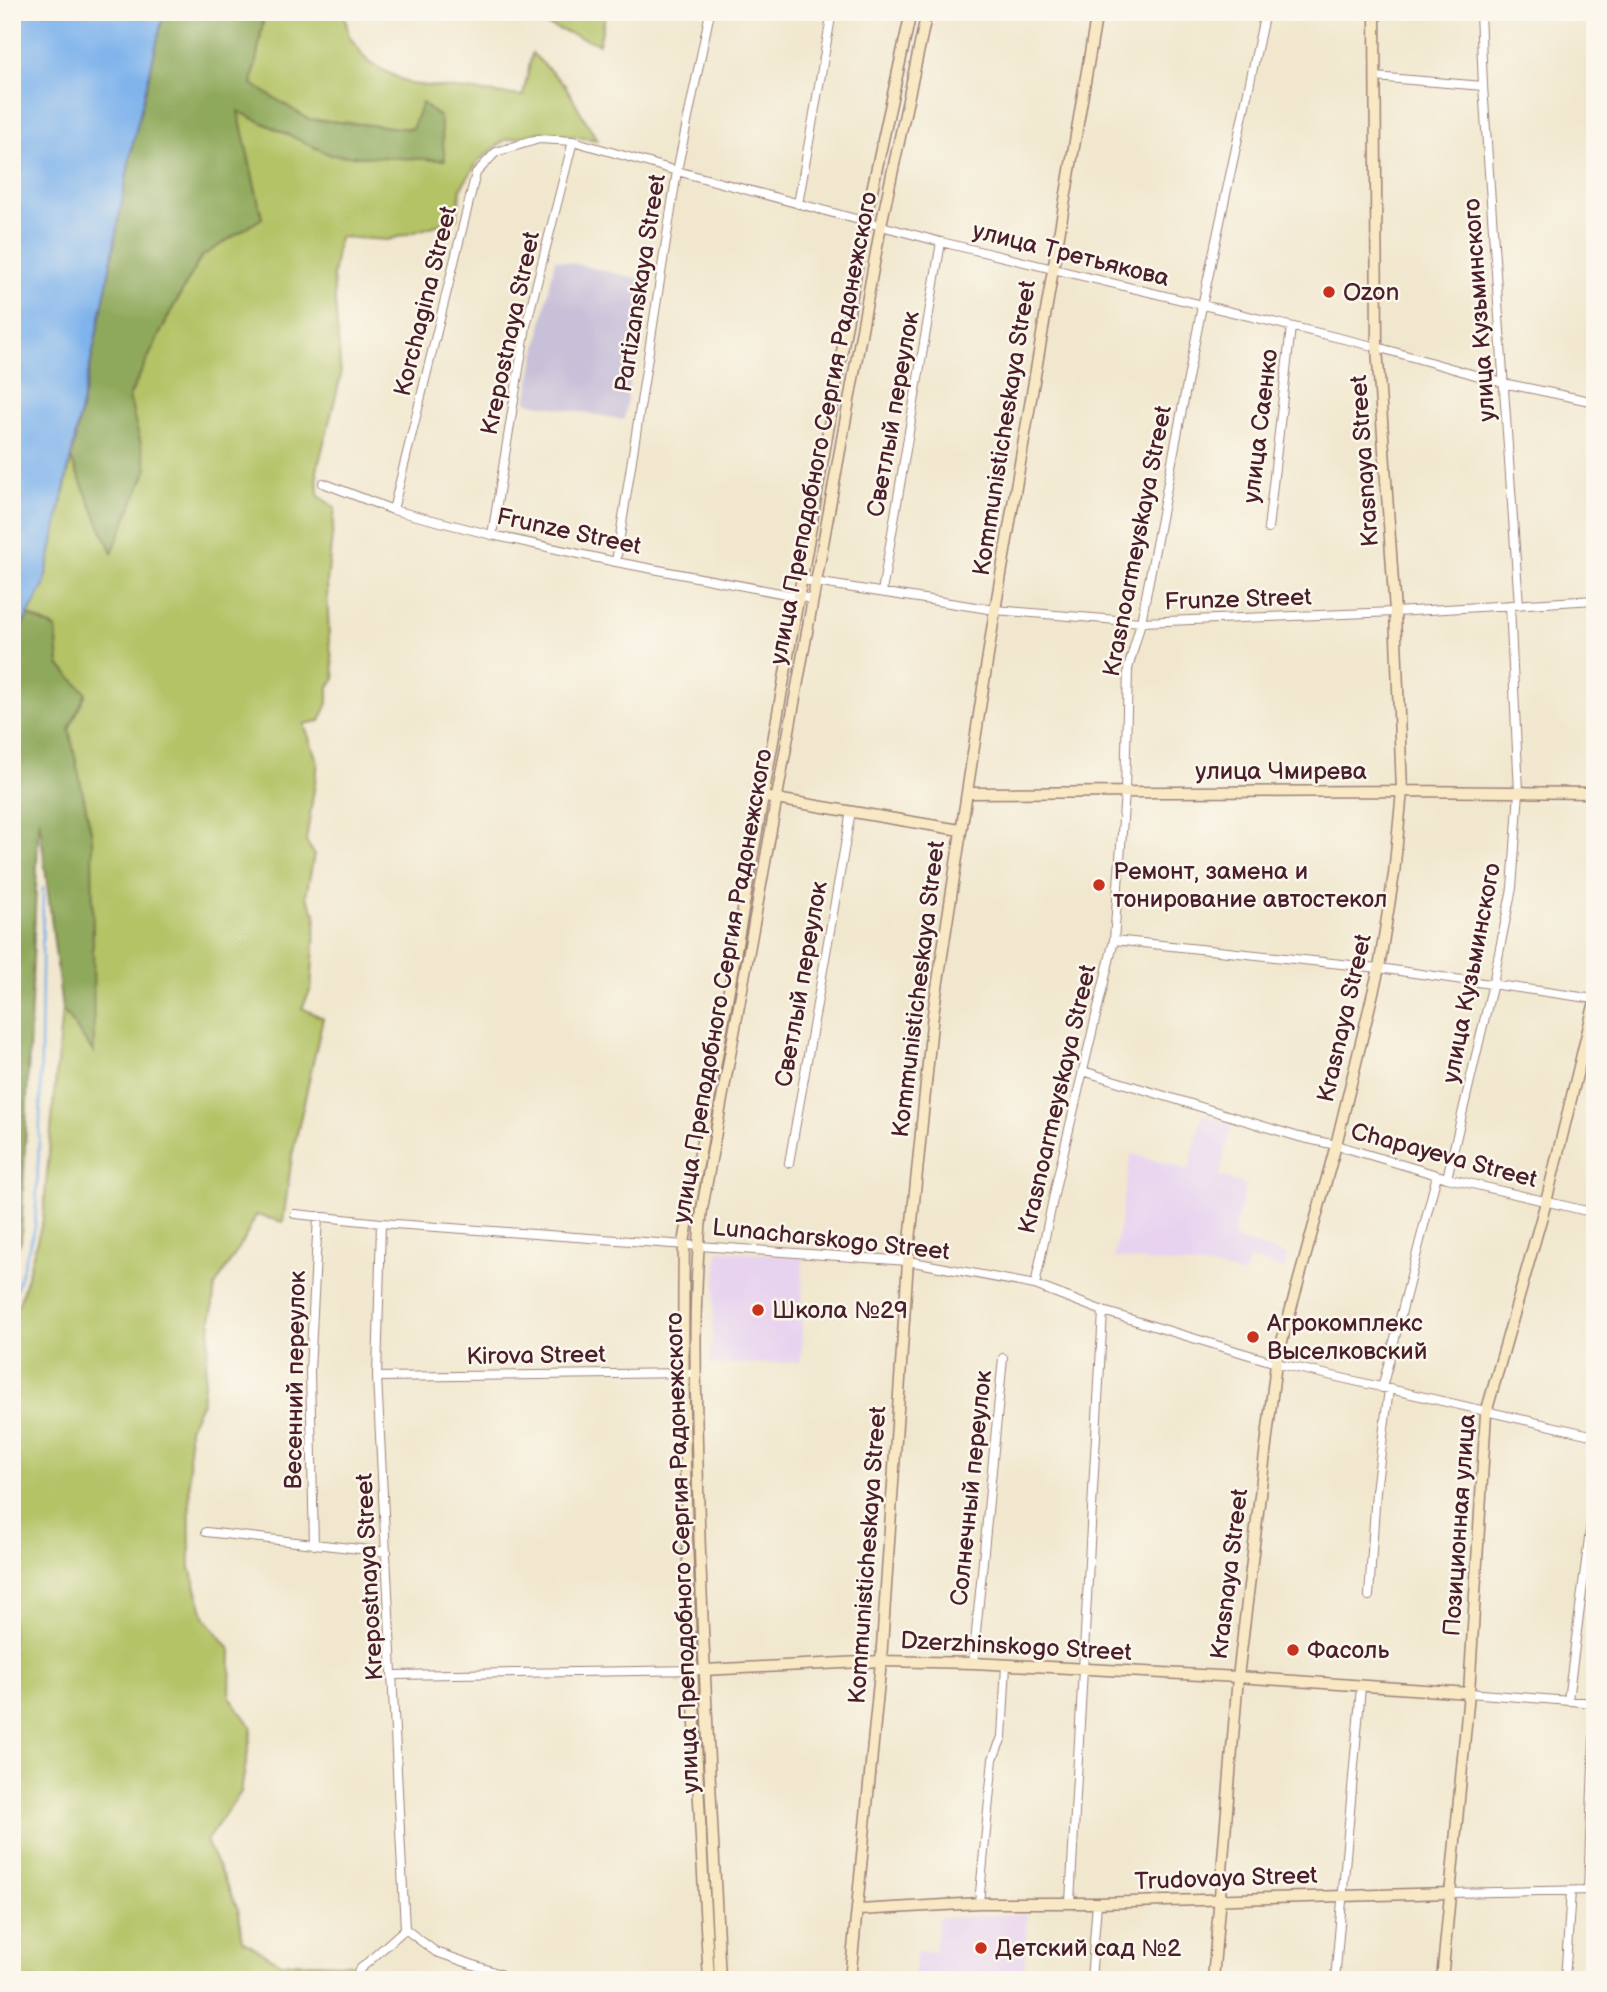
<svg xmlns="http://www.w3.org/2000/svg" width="1607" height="1992" font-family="'Balsamiq Sans',sans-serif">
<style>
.built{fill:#e7d2ef}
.industrial{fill:#c8bfd8}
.green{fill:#b4c366;stroke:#7f7148;stroke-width:2}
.forest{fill:#8fa95b;stroke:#6c6443;stroke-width:2}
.water{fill:#7fb3ec;stroke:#64698c;stroke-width:2}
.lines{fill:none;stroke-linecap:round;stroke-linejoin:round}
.stream{stroke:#7fb3ec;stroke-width:2.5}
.street-casing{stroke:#9e837c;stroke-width:10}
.secondary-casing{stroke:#9e837c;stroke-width:13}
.street{stroke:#fff;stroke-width:8}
.secondary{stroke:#f8e8c3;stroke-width:10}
.poi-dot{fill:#c8321e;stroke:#fbf7ec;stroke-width:2.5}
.labels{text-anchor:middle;stroke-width:5;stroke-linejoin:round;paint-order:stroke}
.street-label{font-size:24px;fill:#4a1f2b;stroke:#fbf7ec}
.poi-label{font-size:24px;fill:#4a1f2b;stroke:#fbf7ec;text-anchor:start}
</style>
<rect width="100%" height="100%" fill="#fbf7ec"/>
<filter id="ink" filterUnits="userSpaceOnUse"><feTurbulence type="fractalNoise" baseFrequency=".0143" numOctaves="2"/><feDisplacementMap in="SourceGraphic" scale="14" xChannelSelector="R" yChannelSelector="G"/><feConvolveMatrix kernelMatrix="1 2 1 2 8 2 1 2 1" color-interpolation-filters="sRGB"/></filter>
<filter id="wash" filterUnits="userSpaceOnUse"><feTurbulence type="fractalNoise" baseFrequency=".00686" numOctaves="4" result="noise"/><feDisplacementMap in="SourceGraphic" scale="28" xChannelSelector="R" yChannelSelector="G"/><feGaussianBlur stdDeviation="1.57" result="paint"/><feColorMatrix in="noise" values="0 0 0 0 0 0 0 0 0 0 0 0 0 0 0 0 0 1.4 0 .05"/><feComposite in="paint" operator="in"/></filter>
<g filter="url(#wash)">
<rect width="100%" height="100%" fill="#f1e7ce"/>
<path class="built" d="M1202,1114L1232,1125L1219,1176L1247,1185L1232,1238L1288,1255L1284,1269L1250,1259L1243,1275L1219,1268L1114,1258L1131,1154L1189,1170Z
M718,1250L803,1258L801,1362L710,1365Z
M1027,1914L1024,1980H914L916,1951L935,1952L938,1918Z"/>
<path class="industrial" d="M555,259L644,280L624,420L526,402Z"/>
<path class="green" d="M256,12H344L349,36L369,63L410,84L523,96L532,53L565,85L597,140L542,132L505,140L479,160L461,188L457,219L388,240L339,237L333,276L341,376L317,470L318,495L335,508L327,582L329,640L335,679L328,688V703L320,721L304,724L318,763L306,841L314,854L306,896L316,916L311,989L302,1008L323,1018L292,1156L283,1222L256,1215L244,1240L215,1286L202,1402L189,1428L190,1568L205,1618L231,1650L230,1697L252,1728L241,1792L206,1841L238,1909L243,1940L280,1963L351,1964L342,1980H12V1832L21,1783L12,1749V1314L20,1301L43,1219L62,1009L93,1052L92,836L69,729L86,693L59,665L56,629L28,615L44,585L71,459L112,551L147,469L129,397L169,315L201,257L262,218L238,111L331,155L444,160L422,104L413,129L308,119L252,84L263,22Z
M527,12H606L599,44L535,21Z"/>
<path class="forest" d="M164,12H256L263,22L252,84L308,119L412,129L422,103L440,117L445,160L331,155L238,111L262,218L201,257L169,315L129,397L147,469L112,553L71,459L107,284L132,147Z
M28,615L56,629L59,665L86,693L69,729L92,836L94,1053L62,1009L39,817L21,1241L12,1257V645Z"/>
<path class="water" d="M12,12H164L132,147L107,284L44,585L12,645Z
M12,1749L21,1783L12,1832Z"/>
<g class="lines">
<path class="stream" d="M12,1304L35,1227L40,1124L43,888"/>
</g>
</g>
<g filter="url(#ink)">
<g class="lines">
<defs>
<path id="street" d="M1480,12L1483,86L1519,605
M1375,77L1483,86
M798,204L832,12
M323,483L393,510L492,535L616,562L812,599
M393,510L476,173L496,152L539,139L573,141L677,171L941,242L1377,347L1503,383L1595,402
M1268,529L1291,327
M492,535L526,326L573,141
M616,562L677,171L710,12
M802,580L995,610L1141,622L1395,612L1595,600
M882,592L941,242
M1114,940L1379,968L1595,999
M1083,1071L1299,1137L1336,1145L1447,1178L1595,1213
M789,1163L851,811
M1447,1178L1493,983L1512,888L1519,792L1510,605
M295,1214L381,1223L908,1261L1035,1285L1103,1311L1276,1363L1595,1436
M381,1223L377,1377L405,1929
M1035,1285L1057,1180L1114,940L1125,792L1128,669L1141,622L1202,306L1265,12
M377,1377L689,1373
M1382,1388L1437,1175
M206,1532L387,1552
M314,1545L310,1371L318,1216
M1369,1596L1376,1491L1389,1389
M973,1663L1003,1358
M393,1675L698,1670
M1469,1693L1595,1703
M1568,1700L1595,1492
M1588,1890L1595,1714
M1449,1893L1595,1890
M1070,1902L1103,1311
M979,1903L993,1759L1002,1737L1006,1665
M405,1929L436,1952L500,1974L507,1980
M356,1980L359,1970L405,1929
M1091,1980L1097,1903
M1335,1980L1361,1687
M1565,1980L1571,1891"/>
<path id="secondary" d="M968,793L1402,791L1595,793
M770,798L960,830
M704,1670L881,1661L973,1663L1238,1677L1469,1693
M859,1910L979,1903H1097L1449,1893
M709,1980C695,1735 680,1489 684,1243L865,222L911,12
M720,1980C712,1815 702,1650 698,1486C696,1393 692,1301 702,1209L881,225L927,12
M850,1980L881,1661L908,1261L933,1014L995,610L1097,12
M1213,1980L1238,1677L1276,1363L1336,1145L1379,968L1394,874L1402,791L1395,612L1377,347L1375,12
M1442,1980L1469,1693L1486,1413L1546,1202L1595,1001"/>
</defs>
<use href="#street" class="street-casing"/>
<use href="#secondary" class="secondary-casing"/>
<use href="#street" class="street"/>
<use href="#secondary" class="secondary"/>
</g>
</g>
<g class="poi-dot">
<circle cx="1329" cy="292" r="7"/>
<circle cx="1099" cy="885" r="7"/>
<circle cx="758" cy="1310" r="7"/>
<circle cx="1253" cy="1337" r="7"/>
<circle cx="1293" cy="1650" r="7"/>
<circle cx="981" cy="1948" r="7"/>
</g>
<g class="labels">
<g class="street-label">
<text transform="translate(1071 254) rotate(14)" y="8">улица Третьякова</text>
<text transform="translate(640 283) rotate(-81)" y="8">Partizanskaya Street</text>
<text transform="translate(425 301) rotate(-76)" y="8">Korchagina Street</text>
<text transform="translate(1479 310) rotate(-94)" y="8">улица Кузьминского</text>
<text transform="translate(510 333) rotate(-78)" y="8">Krepostnaya Street</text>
<text transform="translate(893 414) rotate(-80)" y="8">Светлый переулок</text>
<text transform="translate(1260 426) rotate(-83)" y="8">улица Саенко</text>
<text transform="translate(823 428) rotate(-79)" y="8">улица Преподобного Сергия Радонежского</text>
<text transform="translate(1004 428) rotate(-81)" y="8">Kommunisticheskaya Street</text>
<text transform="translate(1364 461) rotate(-94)" y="8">Krasnaya Street</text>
<text transform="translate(569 531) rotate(12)" y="8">Frunze Street</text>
<text transform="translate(1137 541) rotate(-79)" y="8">Krasnoarmeyskaya Street</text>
<text transform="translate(1238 599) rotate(-2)" y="8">Frunze Street</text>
<text x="1281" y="779">улица Чмирева</text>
<text transform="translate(1471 973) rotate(-79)" y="8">улица Кузьминского</text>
<text transform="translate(801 984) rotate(-80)" y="8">Светлый переулок</text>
<text transform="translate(722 986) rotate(-80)" y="8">улица Преподобного Сергия Радонежского</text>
<text transform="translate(918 989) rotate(-83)" y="8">Kommunisticheskaya Street</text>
<text transform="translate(1344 1018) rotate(-77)" y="8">Krasnaya Street</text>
<text transform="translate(1057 1099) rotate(-77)" y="8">Krasnoarmeyskaya Street</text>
<text transform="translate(1444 1155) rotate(15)" y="8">Chapayeva Street</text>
<text transform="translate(831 1239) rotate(6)" y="8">Lunacharskogo Street</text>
<text transform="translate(536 1355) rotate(-1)" y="8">Kirova Street</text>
<text transform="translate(295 1380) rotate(-89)" y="8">Весенний переулок</text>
<text transform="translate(971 1488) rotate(-84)" y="8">Солнечный переулок</text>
<text transform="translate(1459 1525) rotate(-86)" y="8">Позиционная улица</text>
<text transform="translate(682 1553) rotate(-92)" y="8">улица Преподобного Сергия Радонежского</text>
<text transform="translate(867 1555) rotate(-86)" y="8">Kommunisticheskaya Street</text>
<text transform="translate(1229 1574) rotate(-83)" y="8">Krasnaya Street</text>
<text transform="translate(369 1577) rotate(-93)" y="8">Krepostnaya Street</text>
<text transform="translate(1016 1646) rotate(3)" y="8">Dzerzhinskogo Street</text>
<text transform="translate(1226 1878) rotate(-2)" y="8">Trudovaya Street</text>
</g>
<g class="poi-label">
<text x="1343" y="300">Ozon</text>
<text x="1113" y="879">Ремонт, замена и<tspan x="1113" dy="28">тонирование автостекол</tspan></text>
<text x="772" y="1318">Школа №29</text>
<text x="1267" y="1331">Агрокомплекс<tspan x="1267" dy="28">Выселковский</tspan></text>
<text x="1307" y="1658">Фасоль</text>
<text x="995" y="1956">Детский сад №2</text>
</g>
</g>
<rect width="1607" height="1992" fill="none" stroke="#fbf7ec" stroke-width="42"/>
</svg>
